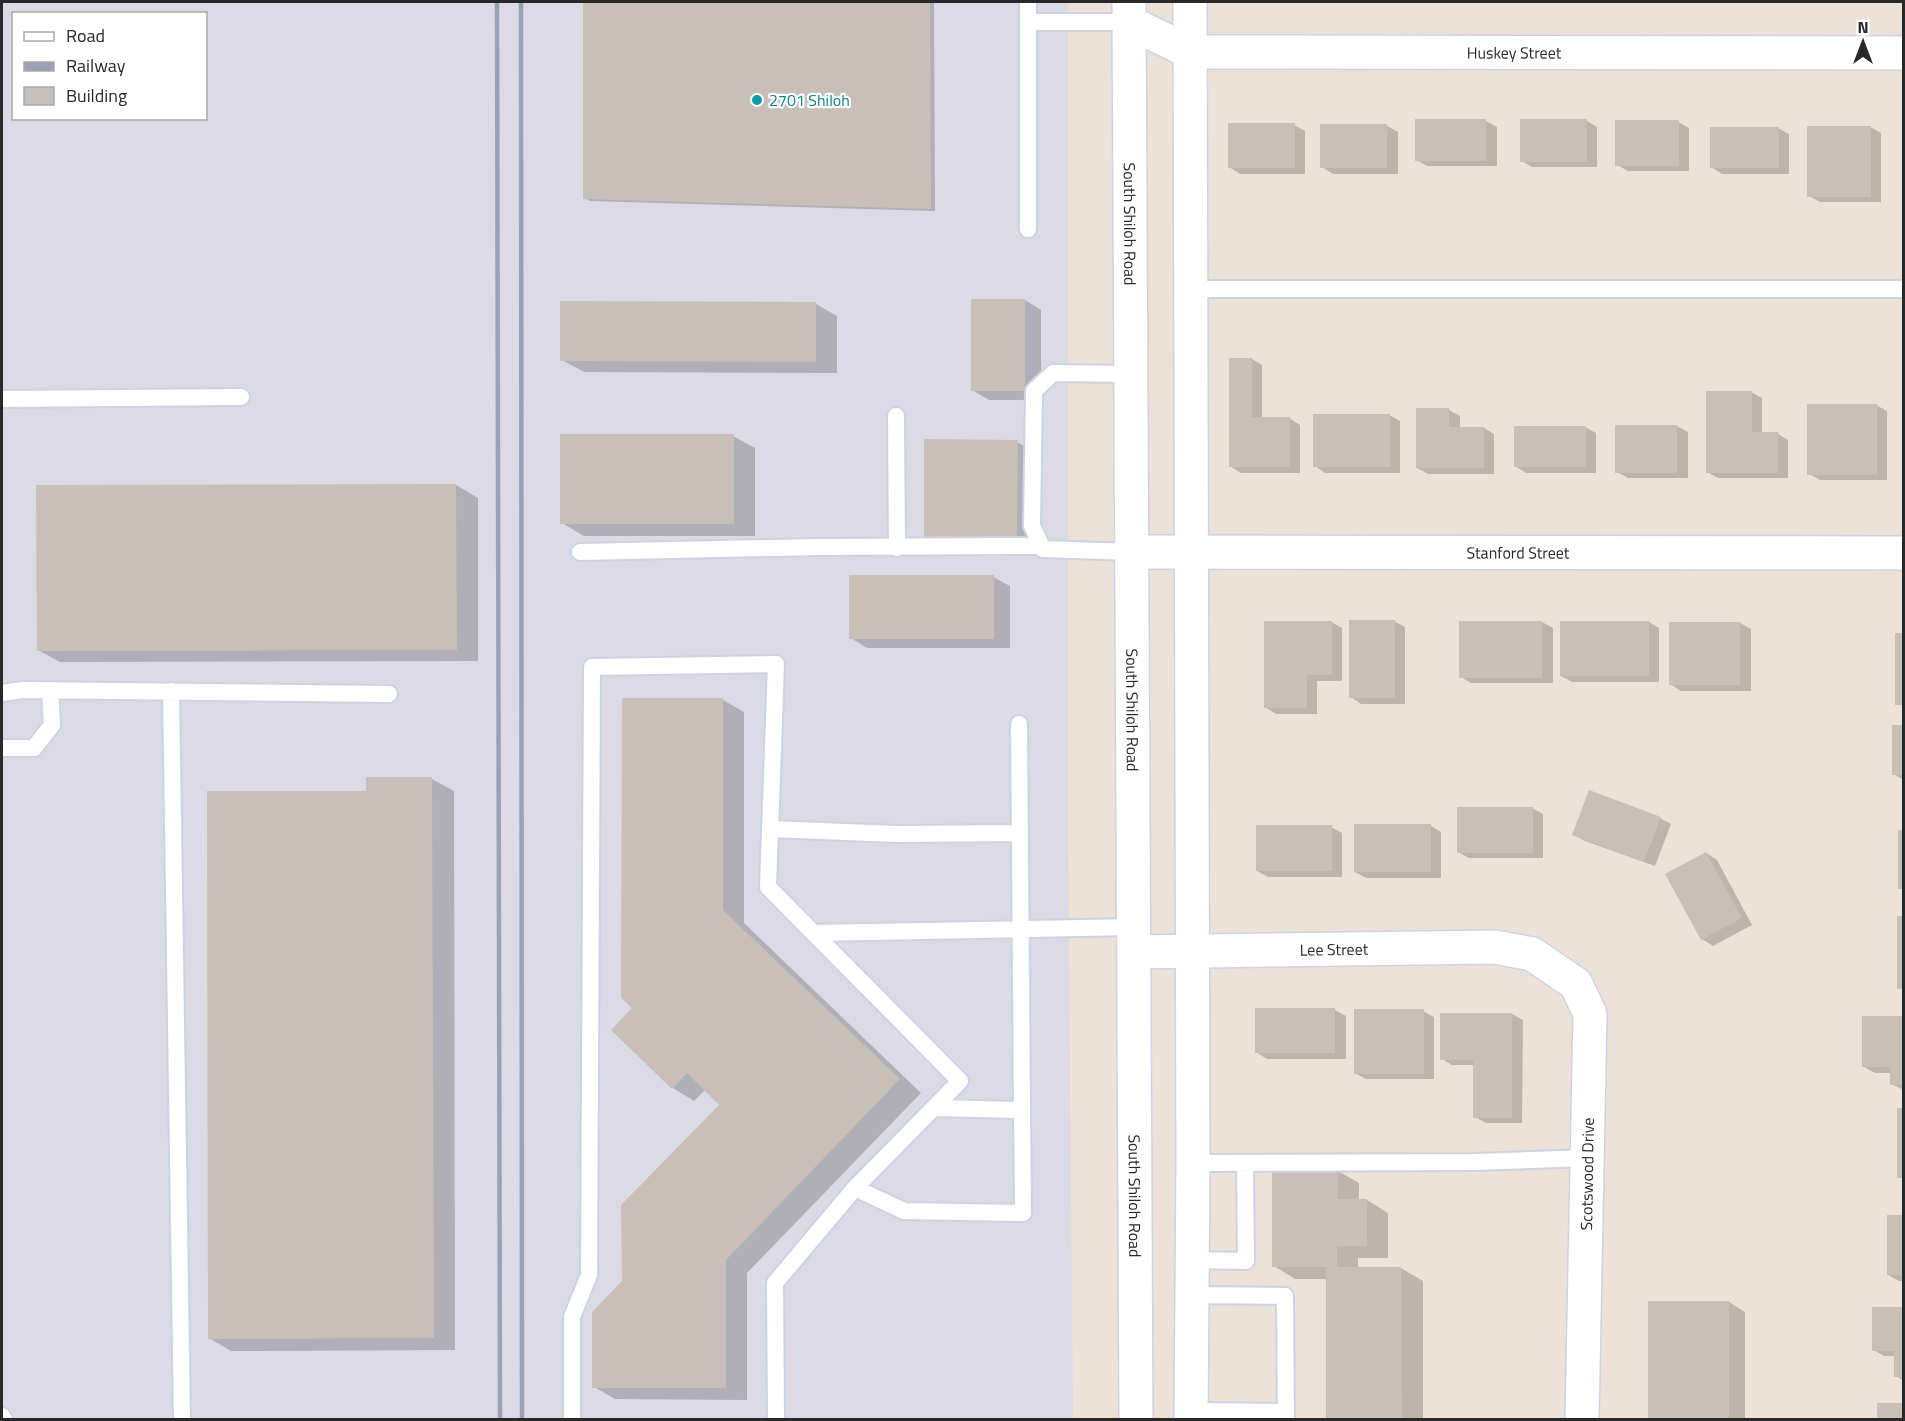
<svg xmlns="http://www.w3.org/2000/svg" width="1905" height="1421" font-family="'Titillium Web',sans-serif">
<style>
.industrial{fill:#dcdae4;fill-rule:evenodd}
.shadow{fill:#0003}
.building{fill:#c8bfb8}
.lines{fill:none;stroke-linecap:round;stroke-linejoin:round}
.service-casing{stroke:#cdd3e3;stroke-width:20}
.minor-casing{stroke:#cdd3e3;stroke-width:36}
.secondary-casing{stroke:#cdd3e3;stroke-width:36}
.service{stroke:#fff;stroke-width:16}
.minor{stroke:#fff;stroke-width:33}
.secondary{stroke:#fff;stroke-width:33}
.rail{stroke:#9aa1b5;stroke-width:4.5}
.culture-dot{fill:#0f9aa8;stroke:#fff;stroke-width:2}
.labels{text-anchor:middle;stroke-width:4.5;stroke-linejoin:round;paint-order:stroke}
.street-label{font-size:16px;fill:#282828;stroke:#fff}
.culture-label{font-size:16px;fill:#0d838f;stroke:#fff;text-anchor:start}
</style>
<rect width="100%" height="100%" fill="#ede2d8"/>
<path class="industrial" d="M2,2H1068V811L1073,1419L2,1420ZM14,14H206V118H14Z"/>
<path class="shadow" d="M585,2H934L935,211L590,201L585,198Z
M1486,121L1497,127V166H1427L1416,160Z
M1587,121L1597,127V167H1532L1522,161Z
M1678,122L1689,128V171H1628L1617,165Z
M1294,125L1305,131V174H1240L1229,167Z
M1322,126H1387L1398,132V174H1333L1322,167Z
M1870,127L1881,133V202H1820L1809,196Z
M1778,128L1789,134V174H1722L1711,167Z
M1025,300L1041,310V400H989L972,390Z
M816,304L837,316V373L584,372L562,360Z
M1252,359L1262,365V418H1289L1300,425V473H1241L1230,466Z
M1751,392L1762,398V434H1778L1788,440V478H1718L1707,472Z
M1876,405L1887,411V480H1820L1809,474Z
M1449,410L1460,416V428H1484L1494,434V474H1428L1417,468Z
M1389,415L1400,421V473H1325L1315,466Z
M1677,426L1688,432V478H1628L1617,472Z
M1585,427L1596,433V473H1526L1515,466Z
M733,436L755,448V536H584L562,523Z
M1017,442L1034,451L1033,548L925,538Z
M456,485L478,498V661L60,662L38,650V487Z
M993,577L1010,586V648H867L851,638Z
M1394,621L1405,627V704H1361L1351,697Z
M1331,622L1342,628V681H1317V714H1276L1265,707Z
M1542,622L1553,628V683H1471L1461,677Z
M1649,622L1659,628V682H1572L1561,676Z
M1670,623H1740L1751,629V691H1681L1670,684Z
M723,700L744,712V923L921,1093L747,1273V1400L615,1399L594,1387L623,1282L722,1105L706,1089L694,1101L673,1088L634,1008Z
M1904,726V780L1893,774Z
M368,779H432L454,791L455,1350L231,1351L209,1338L368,793Z
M1532,808L1543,814V858H1469L1458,852Z
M1660,818L1671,824L1655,866L1585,841L1574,835Z
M1431,826L1441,832V878H1366L1355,872Z
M1331,827L1342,833V877H1268L1257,871Z
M1706,853L1717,860L1752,925L1713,946L1702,939Z
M1335,1010L1346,1016V1059H1267L1256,1052Z
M1423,1011L1434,1017V1079H1366L1355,1073Z
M1512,1014L1523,1020L1522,1123H1486L1475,1117V1065H1452L1442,1059Z
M1904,1017V1090L1891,1084V1073H1875L1864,1067Z
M1338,1171L1359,1183V1200H1367L1388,1213V1258H1358V1268H1401L1423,1281V1420H1328L1327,1279H1295L1274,1266Z
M1904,1217V1281H1899L1888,1275Z
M1729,1302L1745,1312V1420H1649Z
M1904,1309V1381L1896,1376V1356H1884L1874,1350Z"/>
<path class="building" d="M583,2H930L931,209L583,199Z
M1415,119H1486V161H1415Z
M1520,119H1587V162H1520Z
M1615,120H1679V166H1615Z
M1228,123H1295V168H1228Z
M1320,124H1387V168H1320Z
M1807,126H1871V197H1807Z
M1710,127H1779V168H1710Z
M971,299H1025V391H971Z
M560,301L816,302V362L560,361Z
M1229,358H1252V417H1290V467H1229Z
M1706,391H1752V432H1778V473H1706Z
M1807,404H1877V475H1807Z
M1416,408H1449V427H1484V468H1416Z
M1313,414H1390V467H1313Z
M1615,425H1677V473H1615Z
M1514,426H1586V467H1514Z
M560,434H734V524H560Z
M924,439L1018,440L1017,540L924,539Z
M456,484L457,650L37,651L36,485Z
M849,575H994V639H849Z
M1349,620H1395V698H1349Z
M1264,621H1332V675H1307V708H1264Z
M1459,621H1542V678H1459Z
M1560,621H1649V676H1560Z
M1669,622H1740V685H1669Z
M1895,633H1904V705H1895Z
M622,698H723V910L900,1079L726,1260V1388H592V1312L622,1281L621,1205L719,1105L687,1073L672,1089L611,1030L632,1008L621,998Z
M1892,725H1904V775H1892Z
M366,777H432L434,1338L208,1339L207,791H366Z
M1589,790L1661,817L1644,862L1572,835Z
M1457,807H1533V853H1457Z
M1354,824H1431V872H1354Z
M1256,825H1332V871H1256Z
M1898,830H1904V889H1898Z
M1706,852L1742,918L1701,940L1665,874Z
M1897,916H1904V989H1897Z
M1255,1008H1335V1053H1255Z
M1354,1009H1424V1074H1354Z
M1440,1013H1512V1118H1473V1060H1440Z
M1862,1016H1904V1085H1890V1067H1862Z
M1897,1108H1904V1178H1897Z
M1338,1169V1199H1367V1246H1337V1267H1401L1402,1420H1326V1267H1272V1170Z
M1887,1215H1904V1275H1887Z
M1648,1301H1729V1420H1648Z
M1872,1307H1904V1377H1894V1351H1872Z
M1877,1403H1904V1420H1877Z"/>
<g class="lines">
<defs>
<path id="service" d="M1028,2V229
M1028,22H1129
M1191,289H1904
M1131,374L1053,373L1034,391L1032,526L1043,549L1132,552
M2,399L241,397
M896,416L897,548
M580,552L817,547L1042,546
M171,691L182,1420
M2,693L23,690L389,694
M1019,724L1022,1110
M2,748H34L52,725L50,690
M770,829L897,834L1020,833
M814,933L1134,927
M1193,1163L1475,1162L1587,1158
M855,1188L904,1211L1023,1213L1022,1110L935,1108
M1192,1260L1246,1261L1245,1163
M1191,1295L1285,1296L1286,1420
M1191,1411L1286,1412
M2,1416L4,1420
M572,1420V1317L589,1275L592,667L776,664L768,887L960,1081L855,1188L775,1283L776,1420"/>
<g id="minor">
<path id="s1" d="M1129,22L1190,52L1904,53"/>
<path id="s2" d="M1132,552L1904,553"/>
<path id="s3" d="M1134,952L1495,947L1532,954L1576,984L1590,1014L1582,1420"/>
</g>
<g id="secondary">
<path id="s4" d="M1129,2L1136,1420"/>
<path d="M1190,2L1193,1163L1191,1420"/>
</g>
</defs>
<use href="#service" class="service-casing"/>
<use href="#minor" class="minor-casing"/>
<use href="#secondary" class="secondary-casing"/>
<use href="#service" class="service"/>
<use href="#minor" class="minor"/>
<use href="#secondary" class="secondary"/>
<path class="rail" d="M497,2L500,1420
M521,2L522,1420"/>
</g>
<circle class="culture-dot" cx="757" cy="100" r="6"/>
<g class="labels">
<g class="street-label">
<text dy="6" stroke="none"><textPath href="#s1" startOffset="392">Huskey Street</textPath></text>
<text dy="6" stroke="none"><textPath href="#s4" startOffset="222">South Shiloh Road</textPath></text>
<text dy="6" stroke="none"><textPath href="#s2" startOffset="386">Stanford Street</textPath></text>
<text dy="6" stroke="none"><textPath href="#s4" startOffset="708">South Shiloh Road</textPath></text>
<text dy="6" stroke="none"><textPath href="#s3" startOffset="200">Lee Street</textPath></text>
<text transform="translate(1587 1174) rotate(-89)" y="6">Scotswood Drive</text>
<text dy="6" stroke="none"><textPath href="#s4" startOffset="1194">South Shiloh Road</textPath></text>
</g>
<g class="culture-label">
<text x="769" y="106">2701 Shiloh</text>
</g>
</g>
<rect width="1905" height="1421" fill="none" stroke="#282828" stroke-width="6"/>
<rect x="12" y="12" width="195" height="108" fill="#ffffff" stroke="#a9a9a9" stroke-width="1.5"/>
<rect x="24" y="32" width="30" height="9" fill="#ffffff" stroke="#a9a9a9" stroke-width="1.5"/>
<text x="66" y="42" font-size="18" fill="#282828">Road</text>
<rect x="24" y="62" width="30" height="9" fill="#9aa1b5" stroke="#a9a9a9" stroke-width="1.5"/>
<text x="66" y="72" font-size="18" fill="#282828">Railway</text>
<rect x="24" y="87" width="30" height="18" fill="#c8bfb8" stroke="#a9a9a9" stroke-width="1.5"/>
<text x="66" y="102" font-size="18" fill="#282828">Building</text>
<g transform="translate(1863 42)" stroke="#ffffff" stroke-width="4.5" paint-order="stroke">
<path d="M0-4.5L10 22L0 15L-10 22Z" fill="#282828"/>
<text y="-9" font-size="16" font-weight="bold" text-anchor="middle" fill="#282828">N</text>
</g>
</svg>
